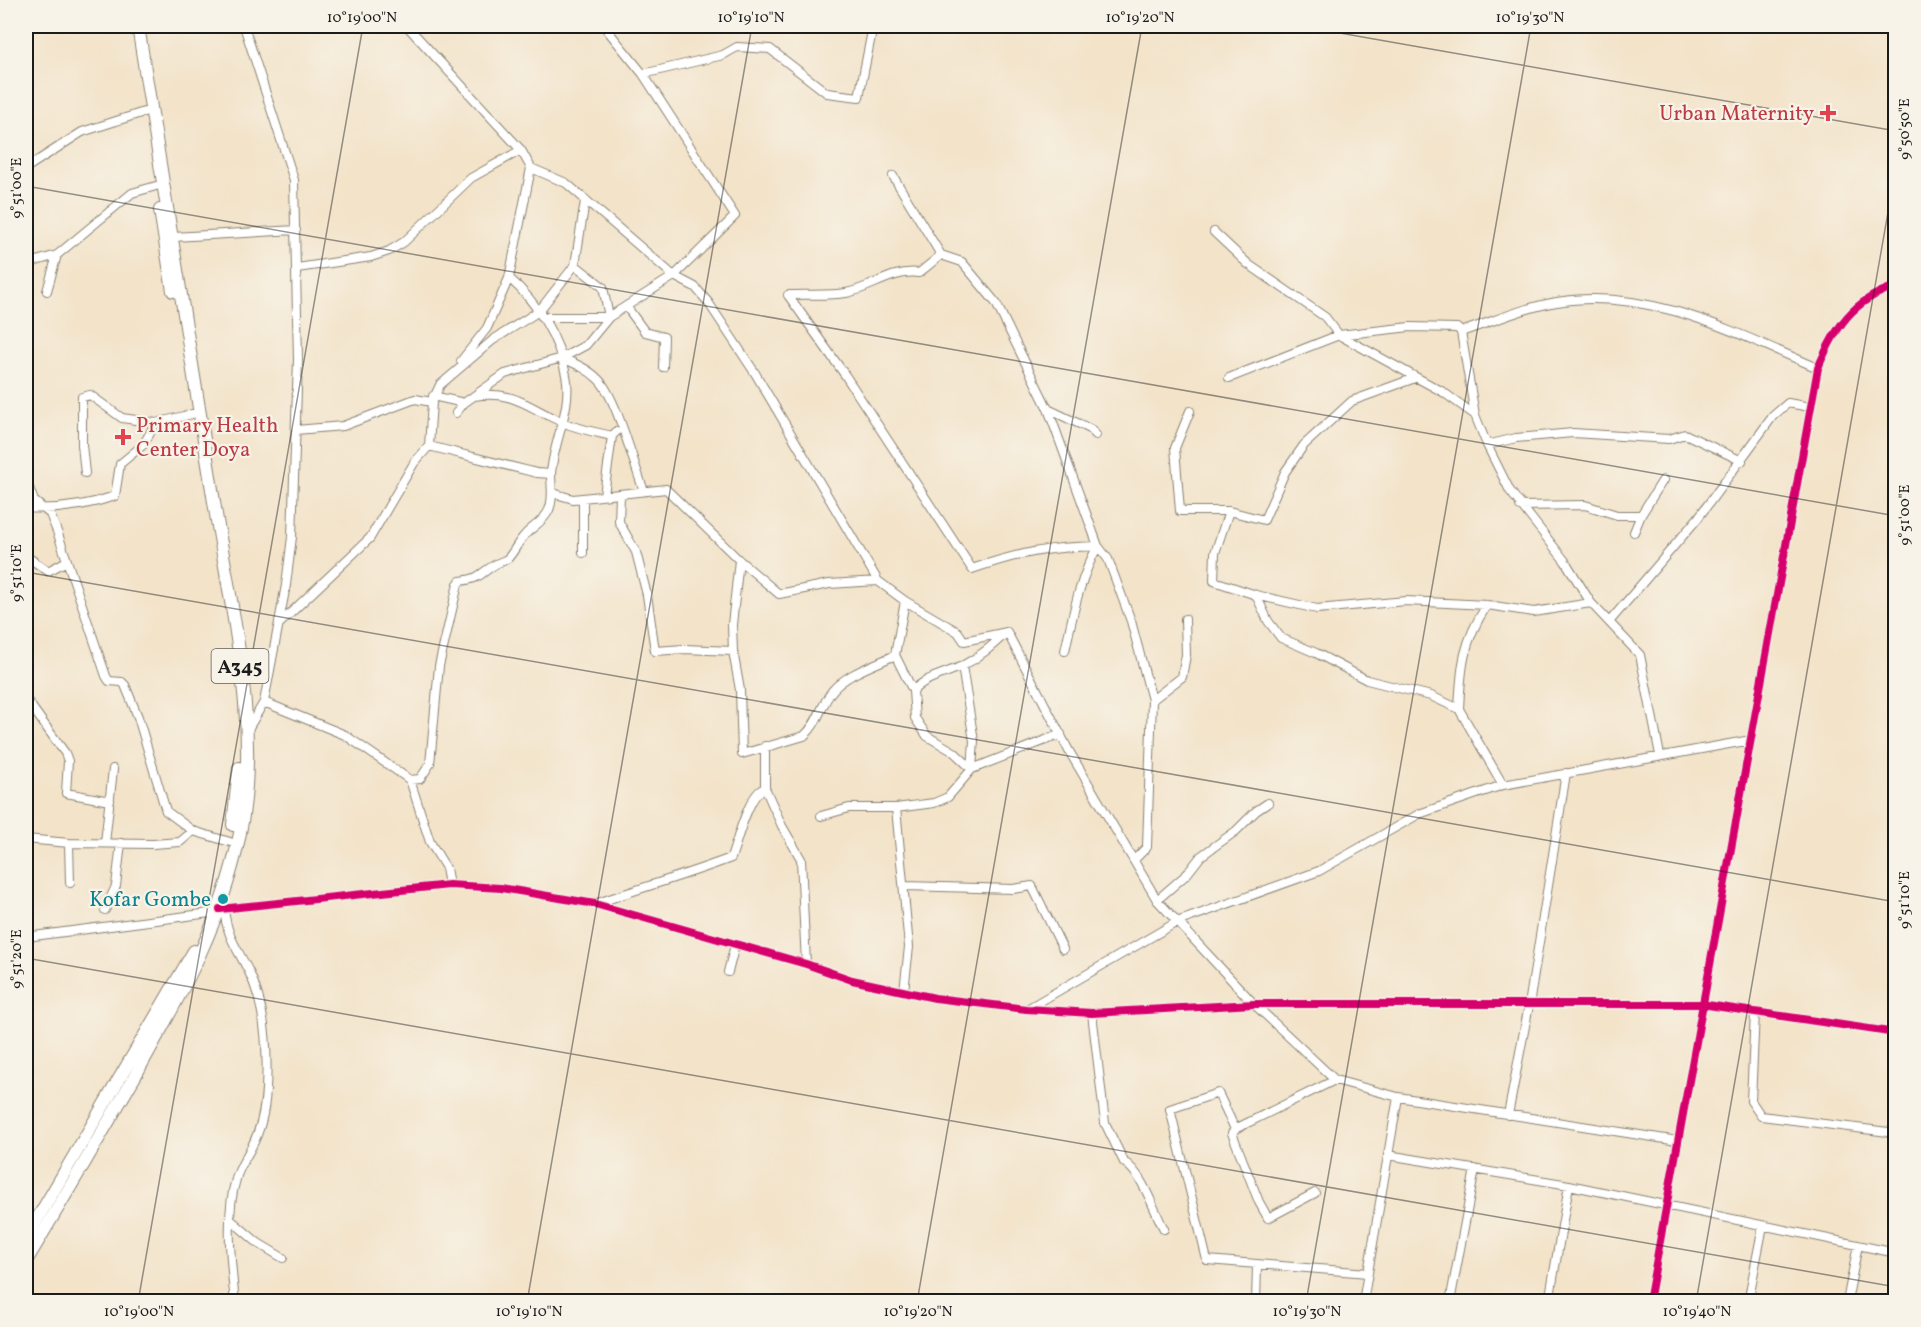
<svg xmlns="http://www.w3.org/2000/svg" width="1921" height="1327" font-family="Vollkorn,serif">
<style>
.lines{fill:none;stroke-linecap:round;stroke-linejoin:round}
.minor-casing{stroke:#888072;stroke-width:10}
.highway-casing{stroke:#888072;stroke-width:14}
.minor{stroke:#fff;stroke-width:8}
.highway{stroke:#fff;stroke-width:12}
.cycleway-casing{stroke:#f7f3e8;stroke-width:11}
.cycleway{stroke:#d6006c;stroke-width:8}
.ticks{fill:none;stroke:#1c1c1c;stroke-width:1.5;stroke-opacity:0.45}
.health-dot{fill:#e0444e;stroke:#f7f3e8;stroke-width:2}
.culture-dot{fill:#0f9aa8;stroke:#f7f3e8;stroke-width:2}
.labels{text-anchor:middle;stroke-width:4.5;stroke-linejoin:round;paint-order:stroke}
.shield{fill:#f7f3e8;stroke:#5e5c59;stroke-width:1.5}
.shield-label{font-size:20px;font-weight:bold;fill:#1c1c1c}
.health-label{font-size:21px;fill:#be3a42;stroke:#f7f3e8;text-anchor:end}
.culture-label{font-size:21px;fill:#0d838f;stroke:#f7f3e8;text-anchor:end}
.neatline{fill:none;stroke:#1c1c1c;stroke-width:2}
.ticks-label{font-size:15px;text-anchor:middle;fill:#1c1c1c}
</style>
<rect width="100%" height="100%" fill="#f7f3e8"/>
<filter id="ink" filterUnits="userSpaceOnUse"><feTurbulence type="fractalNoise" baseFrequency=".0167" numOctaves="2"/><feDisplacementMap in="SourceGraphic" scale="12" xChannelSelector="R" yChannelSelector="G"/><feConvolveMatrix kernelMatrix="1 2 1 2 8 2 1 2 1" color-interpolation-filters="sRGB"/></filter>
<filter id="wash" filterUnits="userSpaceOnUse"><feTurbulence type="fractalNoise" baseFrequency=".008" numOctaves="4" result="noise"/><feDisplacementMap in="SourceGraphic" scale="24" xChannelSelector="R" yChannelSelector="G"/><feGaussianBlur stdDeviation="1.35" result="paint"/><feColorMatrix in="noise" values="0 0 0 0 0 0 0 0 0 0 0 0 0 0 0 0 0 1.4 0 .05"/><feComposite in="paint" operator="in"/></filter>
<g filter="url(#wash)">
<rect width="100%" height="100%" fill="#f3e3c9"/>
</g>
<g filter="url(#ink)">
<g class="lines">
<defs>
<path id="minor" d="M244,26L294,180L298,360L292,537L286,585L264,702L248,729
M407,26L521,150L531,168L566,183L674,276L695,287L708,302L755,373L878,581L905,601L958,632L964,641L1007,632
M643,74L723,55L737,47L770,49L827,93L859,97L873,26
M26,168L82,132L144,112
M1214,232L1248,264L1325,317L1339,335L1443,392L1475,415
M173,237L296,230
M941,255L962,262L996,303L1048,409L1098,546L1108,559L1131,621L1152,700L1147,847L1134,860
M26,264L57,255L132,193L156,186
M575,265L603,287L609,317
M297,268L371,257L389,251L404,242L471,178L521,150
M47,291L57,255
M788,295L845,375L972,569C1019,553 1048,547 1098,546
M788,295C807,294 828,296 846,293C870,289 893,269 919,273L941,255L893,176
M626,306L645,332L664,337L663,367
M542,317H609
M1461,332L1475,415L1487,445L1510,491L1565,561L1591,603L1640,655L1660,755
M562,358C576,364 588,369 598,379C616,395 634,466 644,491
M461,361L487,328L509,278L531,168
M1229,378L1339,335L1410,327L1457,328L1461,332C1492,322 1525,307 1557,302C1647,286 1738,334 1818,368
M433,396L464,403L505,374L562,358L586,345L609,317L674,276L735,216L643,74L604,26
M474,396C514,390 527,407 562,422C578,429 595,432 612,436
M1048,409L1090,429L1096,435
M1190,411L1175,448L1180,511H1229L1264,520L1285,472L1304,445L1352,401L1415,378
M456,413L464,403
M296,430L343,426L415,399L432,402
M1487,445L1516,438L1573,433L1669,439L1685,434L1742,461
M429,446L537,473L551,474
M85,473L82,445V397L90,395L122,418L156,423
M26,480L34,501L50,514L58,534L106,676L109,681L122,682L125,685L138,717L166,811L193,831L230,842
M553,493L573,499L666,489L739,560L779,594L829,584L878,581
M604,495L612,436L616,432
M620,495L619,522L636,552L647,595L655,651L684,649L733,651
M1520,506L1585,505L1617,515H1641
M26,508C56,510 86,506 115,496L120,464L143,445L156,423L192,414
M1229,511L1215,553L1214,581L1256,595L1317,609L1406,601L1487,605L1534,612L1591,603
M1634,532L1641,515L1663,480
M583,553V498
M26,556L48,571L67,561
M739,560L732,625L733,651L740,690L742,754L804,736C818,724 821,705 832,691C847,673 875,665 895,655
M1256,595L1268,621L1281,638L1316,653L1367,680L1431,696L1459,709L1503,785
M905,601L895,655L913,691L915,718L927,736L954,752L972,769
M1610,621L1698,518L1773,416L1788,403L1810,407
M279,624L370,538L414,463L429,446L432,402L440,385L493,340L539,311L575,265L585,201
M1007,632L1069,751L1157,900L1254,1004L1335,1080L1398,1097L1678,1141
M1065,651C1073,615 1079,579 1098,546
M962,666L974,741L972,769
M913,691C925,677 946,674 962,666C980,657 993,645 1007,632
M26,699L65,753L68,761L66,793L110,801
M1152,700L1182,677L1186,655L1185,619
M264,702L345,735L410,780L430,842L446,868L449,885
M1459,709C1461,666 1463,642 1487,605
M765,746V788L782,826L801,859L806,964
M410,780L420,779L430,764L439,666L458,584L460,581C481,579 480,573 496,564C499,562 505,561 508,558C514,552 518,542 524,536C532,526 543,523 549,510C554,498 551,487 551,474C553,442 573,407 566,375C559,338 537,302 509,278
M896,808L909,947L904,991
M821,816L849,808H896L934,803L948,797L972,769L1061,734
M26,839L69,843L153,844L180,842L193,831
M69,843L70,883
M105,843L113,769
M905,886L1013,889L1032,886L1063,949
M1157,900L1187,874L1201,856L1236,831L1256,811L1268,803
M595,904C640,888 686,875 731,858C737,842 749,792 765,788
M220,909L449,885L501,888L595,904L806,964L852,980L935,998L1026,1009L1092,1013L1254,1004H1701L1896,1033
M224,909C227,937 237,948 249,972C266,1007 268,1051 266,1089C265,1108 261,1129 252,1146C247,1156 239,1167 236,1179C225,1215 231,1265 235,1302
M105,910L116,886L121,843
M26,937L210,913
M728,972L735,945
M1027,1009L1177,922L1319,871L1419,814L1503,785L1751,740
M1755,1012L1751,1101L1761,1116L1896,1133
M1092,1013L1105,1123L1124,1162C1143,1174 1153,1209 1164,1229
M1508,1115L1529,1005L1566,773
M1235,1129L1218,1093L1170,1109L1207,1260L1368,1273
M1388,1155L1569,1185L1896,1253
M1315,1193L1268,1218L1259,1202L1232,1133L1235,1129L1335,1080
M231,1220L258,1243L283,1258
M1256,1302L1257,1265
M1363,1302L1398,1097
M1450,1302L1475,1169
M1549,1302L1569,1185
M1649,1302L1818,368C1835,328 1852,300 1896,286
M1748,1302L1763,1226
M1847,1302L1858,1245"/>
<path id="highway" d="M160,210L173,291
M233,825L239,768
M26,1238L194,951
M26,1261C63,1200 99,1138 135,1076C179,997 220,928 239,838C262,730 231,610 214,502C189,343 164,184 138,26"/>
</defs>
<use href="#minor" class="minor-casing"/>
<use href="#highway" class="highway-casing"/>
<use href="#minor" class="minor"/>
<use href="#highway" class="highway"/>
<defs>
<path id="cycleway" d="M220,909L449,885L501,888L595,904L806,964L852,980L935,998L1026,1009L1092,1013L1254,1004H1701L1896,1033
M1649,1302L1818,368C1835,328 1852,300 1896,286"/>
</defs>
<use href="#cycleway" class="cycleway-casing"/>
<use href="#cycleway" class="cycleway"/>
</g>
</g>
<path class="ticks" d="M1300,26L1896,131M26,186L1896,516M26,572L1896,902M26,958L1896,1287M138,1302L363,26M527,1302L752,26M917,1302L1142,26M1306,1302L1531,26M1696,1302L1896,167"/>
<g class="health-dot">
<path d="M1825 104h6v6h6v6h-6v6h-6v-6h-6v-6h6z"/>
<path d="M120 428h6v6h6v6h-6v6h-6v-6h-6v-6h6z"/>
</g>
<circle class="culture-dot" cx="223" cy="899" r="6"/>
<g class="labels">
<rect class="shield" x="211.5" y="649" width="57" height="34" rx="4.5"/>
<g class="shield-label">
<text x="240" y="673">A345</text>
</g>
<g class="health-label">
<text x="1814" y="120">Urban Maternity</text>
<text x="136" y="432" text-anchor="start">Primary Health<tspan x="136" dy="24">Center Doya</tspan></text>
</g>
<g class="culture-label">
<text x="211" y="906">Kofar Gombe</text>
</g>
</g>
<rect width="1921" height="1327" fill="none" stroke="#f7f3e8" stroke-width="66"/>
<rect x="33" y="33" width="1855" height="1261" class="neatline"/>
<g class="ticks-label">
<text x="362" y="22">10°19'00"N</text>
<text x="751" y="22">10°19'10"N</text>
<text x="1140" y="22">10°19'20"N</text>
<text x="1530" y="22">10°19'30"N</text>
<text transform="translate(1904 129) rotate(-90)" y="5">9°50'50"E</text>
<text transform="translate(16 188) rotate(-90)" y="5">9°51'00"E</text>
<text transform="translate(1904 515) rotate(-90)" y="5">9°51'00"E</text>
<text transform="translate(16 573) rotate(-90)" y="5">9°51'10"E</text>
<text transform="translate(1904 900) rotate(-90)" y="5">9°51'10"E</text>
<text transform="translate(16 959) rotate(-90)" y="5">9°51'20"E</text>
<text x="139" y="1316">10°19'00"N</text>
<text x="529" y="1316">10°19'10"N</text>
<text x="918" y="1316">10°19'20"N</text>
<text x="1307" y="1316">10°19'30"N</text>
<text x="1697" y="1316">10°19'40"N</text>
</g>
</svg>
